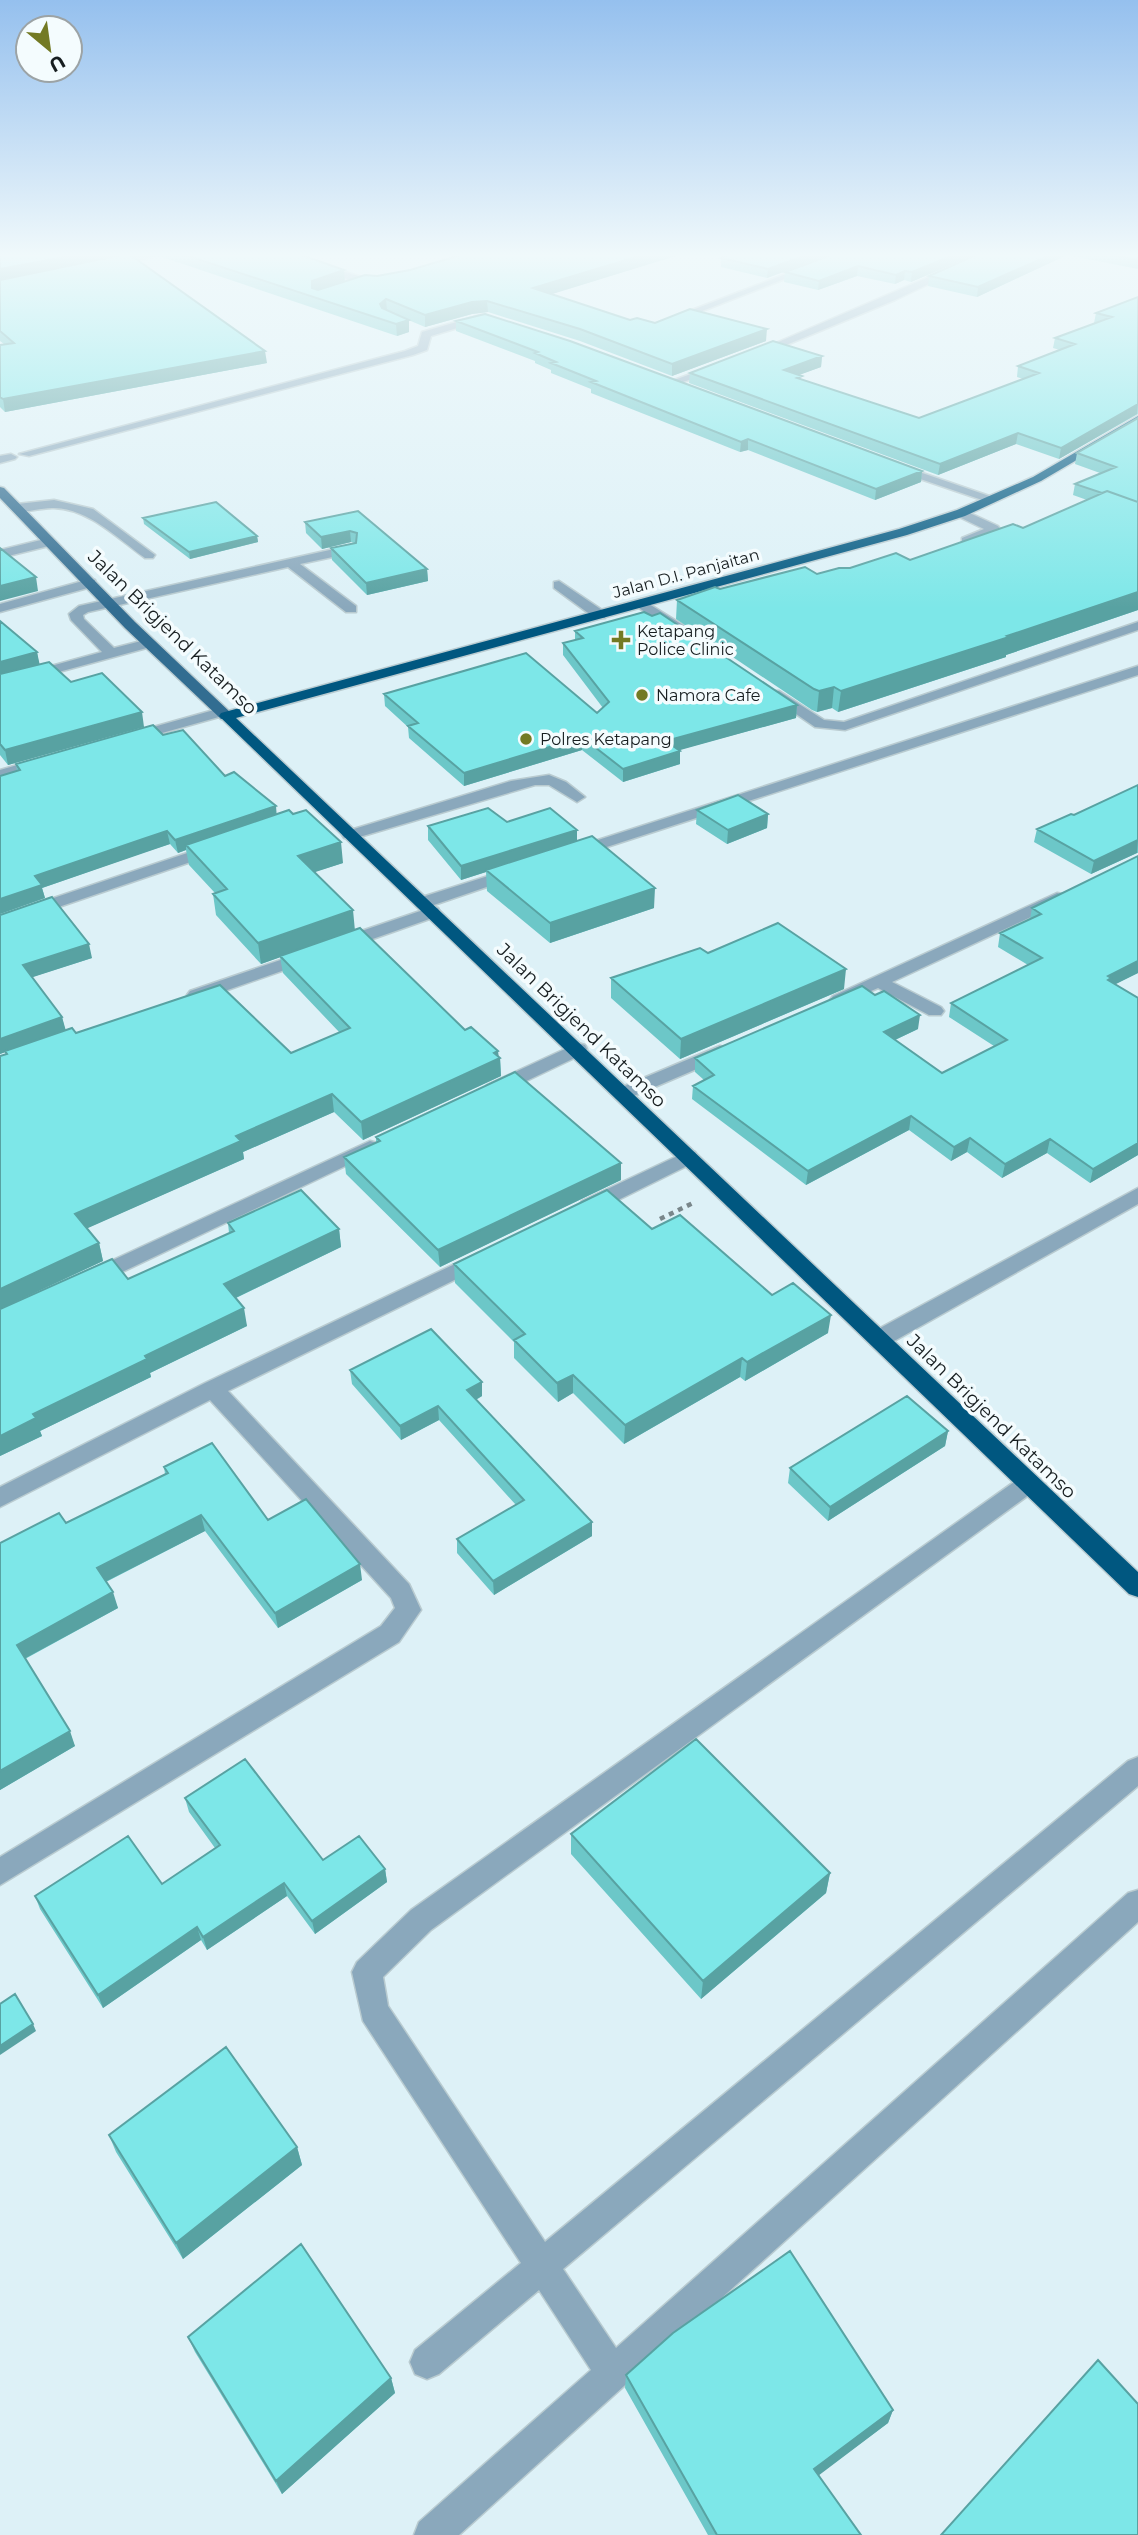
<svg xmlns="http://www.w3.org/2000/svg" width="1138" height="2535" font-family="Montserrat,sans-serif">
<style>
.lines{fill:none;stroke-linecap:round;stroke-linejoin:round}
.minor-casing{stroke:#b9cbd0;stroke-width:3}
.major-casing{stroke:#b9cbd0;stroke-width:3}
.highway-casing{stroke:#b9cbd0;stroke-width:3}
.path{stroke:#79868a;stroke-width:4.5;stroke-dasharray:5 5;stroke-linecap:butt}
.minor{fill:#8aa8bc;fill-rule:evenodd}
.major{fill:#326d91;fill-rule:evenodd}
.highway{fill:#005780;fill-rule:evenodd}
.wall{fill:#6cc7c8}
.shaded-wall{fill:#58a2a2}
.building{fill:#7de7e8;stroke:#58a2a2;stroke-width:2}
.poi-dot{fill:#737a24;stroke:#f4fcfe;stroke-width:2.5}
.labels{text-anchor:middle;stroke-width:7;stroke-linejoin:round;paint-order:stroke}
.far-street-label{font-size:16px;fill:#171e20;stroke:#f4fcfe}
.far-poi-label{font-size:16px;fill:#171e20;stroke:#f4fcfe;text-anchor:start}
.street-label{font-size:19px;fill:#171e20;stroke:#f4fcfe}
</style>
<rect width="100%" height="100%" fill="#ddf1f7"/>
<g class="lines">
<defs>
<path id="minor" d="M150,254H165L108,268L103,265Z
M274,254H286L365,278H380L385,281C370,290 289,264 274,254Z
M838,254H849L674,322L666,320Z
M982,254H992L895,300L762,355L753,353Z
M484,314L489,317L487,319L431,336L427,350L413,355L29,456L19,454L405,351L418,346L422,332Z
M715,365L720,368L719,370L674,385L669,382Z
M11,454L17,457L15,459L0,463V456Z
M891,465H899L998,499L988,502L891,469Z
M54,500L93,509L155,555L153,558H145C117,538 89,509 54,508C40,507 22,516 11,508L17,504Z
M961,509L998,526L1000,529L970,544H962V538L984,529L957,516L955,513Z
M49,538L55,542L53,545L0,558V550Z
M352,545L356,546V552L300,564L356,606V612H346L288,567L88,612L83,615L84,619L114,648L149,639L156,643L154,646L0,688V680L102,652L71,620L69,614L79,606Z
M90,579L95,580V586L0,612V604Z
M559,581L605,612V618H595L554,588V582Z
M641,599L686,627V633H676L636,606L634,603Z
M1138,622V630L845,730L815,727L767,694L769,691H779L824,720L844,722Z
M1138,666V675L579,856L573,858L565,853L567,850Z
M221,708L226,709L228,712L226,715L130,742L123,738L125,735Z
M45,757L53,762L50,765L0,780V770Z
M549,775L566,782L585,797L577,802L549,785H535L356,838H344L342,835L344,832L511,781Z
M214,844L220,846L222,849L220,852L0,927V916Z
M513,868L519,870L521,873L519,876L428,907L422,908L414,903L416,899Z
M1057,893L1063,894L1065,898L1063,902L892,982L941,1007L944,1011L941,1015H929L878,988L839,1005L830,1000L833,996Z
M432,907L438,908L440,912L438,916L347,948H335L332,944L335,940Z
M307,951L313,952L316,956L313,960L202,999H190L187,995L190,991Z
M578,1043L585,1045L587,1049L585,1053L501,1093L494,1095L485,1089L487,1085Z
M720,1046L727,1048L729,1052L727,1056L629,1098L622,1100L613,1094L615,1090Z
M370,1141L377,1143L380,1147L377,1151L99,1283L92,1285L85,1283L81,1278L85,1273Z
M688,1151L695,1152L698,1157L695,1162L596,1211H582L579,1206L582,1201Z
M1138,1188V1204L887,1345L879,1347L871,1345L868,1339L871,1333Z
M478,1253L485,1255L488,1260L485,1265L228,1391L409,1584L421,1610L399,1642L0,1885V1857L381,1626L395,1608L391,1598L210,1400L0,1507V1487L205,1383Z
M1029,1474L1037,1477L1041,1483L1037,1489L431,1930L383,1977L388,2006L545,2242L1128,1761L1138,1757V1786L563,2269L616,2348L1128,1893L1138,1890V1922L459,2535H414L419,2522L591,2370L539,2290L439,2374L427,2379L415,2374L410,2362L415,2350L521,2263L363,2021L352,1972L357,1962L411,1910L1021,1477Z"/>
<path id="major" d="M0,487L4,488L135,622L231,713L233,716L231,719H221L125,628L0,498Z"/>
<path id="highway" d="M1138,416V424L1041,481L965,516L907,535L236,718L1138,1572V1597L1129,1594L219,716L221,713L899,529L957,510L1033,477Z"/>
</defs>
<use href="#minor" class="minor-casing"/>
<use href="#major" class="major-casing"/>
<use href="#highway" class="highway-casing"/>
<path class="path" d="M660,1219L695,1202"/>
<use href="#minor" class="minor"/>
<use href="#major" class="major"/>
<use href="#highway" class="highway"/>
</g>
<path class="wall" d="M0,254L120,255L267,363L5,412L0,407V345L4,344L0,341Z
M161,254H299L345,281L410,270L464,254H682L551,294L630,320L766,341L672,376L580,341L488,312L472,314L425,327L406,319L409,332L397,336L162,257Z
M732,254H832L767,278L721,267V258Z
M977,254L911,282L904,280L895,284L857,276L818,290L784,282L785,272Z
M978,254H1138V269L1067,255L977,297L928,286L929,276Z
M1138,297V414L1059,459L1016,444L938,475L689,383L690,373L822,356L821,367L798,375L802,380L919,418L1023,379L1017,377L1018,366L1060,350L1053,348L1055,338L1096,323H1094L1096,313Z
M456,321L922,471L921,482L875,500L748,450L740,452L591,393V389L551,373V370L535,363V361L456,331Z
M1138,418V610L1006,655V657L838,712L832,708L817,712L812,710L676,619L677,600L720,589L850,568L910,560L1023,528L1087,500L1073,495L1075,484L1100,473L1075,464L1077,453Z
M358,511L427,569L428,581L367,595L332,560L331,548L354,543L351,542L322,549L306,533L305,522Z
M143,518L257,536L258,542L190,559L144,524Z
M0,621L37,652L39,665L71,682L144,727L8,765L0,755Z
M575,631L797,705L796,718L678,750L680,764L623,782L582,750L464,786L409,738L408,727L385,706L384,694L597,713L603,708L563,655V643L575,640Z
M163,735L225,776L343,863L314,872L355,930L465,1030L500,1058L501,1076L363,1140L334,1112L243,1152L244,1159L87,1228L99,1243L103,1261L0,1309L6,1054L5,1052L0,1054V915L92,958L32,977L62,1017L65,1030L76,1033L291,1053L340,1033L283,973L280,957L261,964L216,915L213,894L215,893L189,865L186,850L178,853L170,844L145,852L42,888L45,898L0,914L17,771L16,764Z
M1138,785V853H1137L1091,874L1034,842L1037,829L1074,815Z
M697,810L768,814L767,828L727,844L696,824Z
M507,822L577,830V841L654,908L550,943L487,891L486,872L461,880L428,840V826Z
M1138,856V973L1115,984L1138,998V1155L1090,1183L1047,1153L1002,1178L967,1152L951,1161L909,1130L806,1185L692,1099L693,1086L704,1080L695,1072V1058L918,1029L895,1040L942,1073L994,1046L949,1017L951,1003L1028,965L998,947L1000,933L1030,919L1032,908Z
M611,978L844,989L680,1059L611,998Z
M376,1137L621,1180L440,1267L346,1174L344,1157L376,1143Z
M228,1223L339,1229L341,1247L236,1298L247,1326L150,1373L151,1377L40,1431L42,1436L0,1456V1309L128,1279L229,1233Z
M652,1229L772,1295L828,1333L745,1381L740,1377L624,1444L573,1393L558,1402L514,1358V1342L455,1283L454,1264Z
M350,1370L482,1382V1396L476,1400L592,1536L494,1595L457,1553V1539L516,1505L439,1420L401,1440L352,1384Z
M948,1431L945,1446L828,1521L788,1483L790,1468Z
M164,1467L268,1520L362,1580L278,1628L205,1531L106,1582L118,1608L25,1659L75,1746L0,1790V1543L66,1523L165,1474Z
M185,1798L323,1860L385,1869L387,1882L315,1934L287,1896L207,1950L201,1940L103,2008L40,1909L35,1896L162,1884L215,1848L189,1812Z
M571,1834L830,1873L826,1893L701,1999L571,1854Z
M109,2135L297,2147L302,2165L183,2259L116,2152Z
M188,2337L391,2378L395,2393L282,2494L195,2352Z
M626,2375L893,2410L888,2423L818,2475L861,2535H708L625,2388Z"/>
<path class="shaded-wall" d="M80,254H120V257L0,281V269Z
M646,254H682L533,300V288Z
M808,254H832L767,278L768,269Z
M956,254H977L911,282L912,272Z
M1052,254H1067V255L977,297L978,287Z
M858,266L857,276L818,290L819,281Z
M344,270L345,282L313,292V300L312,281Z
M905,271L904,280L895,284L896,275Z
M386,299L387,311L380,316V304Z
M487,301L488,312L472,314L425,327V315L472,302Z
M409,320V332L397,336L396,324Z
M767,329L766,341L672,376V364Z
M265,351L267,363L5,412L3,399Z
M822,356L821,367L783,381L784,370Z
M1138,404L1137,414L1059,459L1061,448Z
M1018,433L1016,444L938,475L940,464Z
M748,439V450L740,452L741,442Z
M922,471L921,482L875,500L876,489Z
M350,531L351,542L322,549L321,537Z
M257,536L258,542L190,559L189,552Z
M427,569L428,581L367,595L366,583Z
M36,577L38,591L0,601V586Z
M1138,592V610L1006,655V657L838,712L841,691Z
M37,652L40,666L0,677V662Z
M834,687L832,708L817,712L819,691Z
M797,705L796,718L666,754V741Z
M142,712L144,727L8,765L5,750Z
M582,737V750L464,786V773Z
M680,751V764L623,782V769Z
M276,806L277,819L186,845V850L178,853L175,840Z
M768,814L767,828L727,844L728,830Z
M577,830V844L486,870V872L461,880V866Z
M167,831L170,844L42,888L45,898L0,914V899L35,876Z
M1138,840L1137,853L1091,874L1094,861Z
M341,842L343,863L300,877L298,856Z
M655,888L654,908L550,943V923Z
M353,910L355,931L261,964L258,943Z
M89,944L92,958L27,979L23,965Z
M1138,961V973L1108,988V976Z
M846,969L844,989L680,1059L681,1039Z
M920,1015L918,1029L882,1046L884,1032Z
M62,1017L66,1031L0,1054V1039Z
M498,1051L499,1059L500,1058L501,1076L363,1140L361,1122Z
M332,1094L334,1112L243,1152L244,1159L79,1232L75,1214L236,1136Z
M911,1116L909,1130L806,1185L808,1171Z
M970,1138L967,1152L951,1161L954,1147Z
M1050,1139L1047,1153L1002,1178L1005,1164Z
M1138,1143V1155L1090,1183L1093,1169Z
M621,1163V1180L440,1267L438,1250Z
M339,1229L341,1247L227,1302L224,1284Z
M99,1243L103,1261L0,1309V1289Z
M244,1308L247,1326L150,1373L151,1377L40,1431L42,1436L0,1456V1436L33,1414L145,1356Z
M831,1315L828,1333L745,1381L747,1362Z
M742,1358L740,1377L624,1444L625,1425Z
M573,1375V1393L558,1402L557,1383Z
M482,1382V1396L468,1404L467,1390Z
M438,1406L439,1420L401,1440L400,1426Z
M948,1431L945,1446L828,1521L830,1507Z
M201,1515L205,1531L101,1584L97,1568Z
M592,1522V1536L494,1595L493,1581Z
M360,1564L362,1580L278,1628L275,1613Z
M113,1592L118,1608L22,1660L17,1645Z
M70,1731L75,1746L0,1790V1771Z
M385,1869L387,1882L315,1934L312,1921Z
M830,1873L826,1893L701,1999L703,1981Z
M284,1883L287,1896L207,1950L203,1937Z
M197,1927L201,1940L103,2008L98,1995Z
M33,2024L36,2031L0,2055V2046Z
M297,2147L302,2165L183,2259L176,2243Z
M391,2378L395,2393L282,2494L276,2481Z
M893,2410L888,2423L810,2482L814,2469Z"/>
<path class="building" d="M0,254H80L0,269Z
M126,254H129L265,351L3,399L0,397V345L14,343L0,331V280Z
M182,254H299L344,270L312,281V288L318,290L365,275L377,276L410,270L464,254H646L533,288L630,320L637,318L655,323L690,309L767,329L672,364L580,329L487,301L472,302L425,315L386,299L380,304L382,308L409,320L396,324Z
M732,254H808L768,269L721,258Z
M834,254H956L912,272L905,271L896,275L858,266L819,281L785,272Z
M978,254H1052L978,287L929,276Z
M1107,254H1138V260Z
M1138,297V404L1061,448L1018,433L940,464L690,373L773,341L822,356L784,370L802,376L797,378L919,418L1039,373L1018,366L1075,344L1055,338L1112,317L1096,313Z
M485,314L570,341L922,471L876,489L748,439L741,442L591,382L596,381L551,363L556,362L535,353L538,352L456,321Z
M1138,418V502L1107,491L1102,493L1075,484L1116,467L1077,453Z
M1107,491L1138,502V592L1007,636L1009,637L841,691L834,687L819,691L814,689L677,600L715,587L720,589L805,567L817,574L839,568H850L896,553L910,560L1013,524L1023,528Z
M216,502L257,536L189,552L143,518Z
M358,511L427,569L366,583L331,548L356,543L357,533L350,531L321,537L305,522Z
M0,548L36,577L0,586Z
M644,612L652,616L660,613L797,705L666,741L680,751L623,769L582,737L464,773L408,726L418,723L384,694L526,653L597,713L609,702L563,643L583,638L575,631Z
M0,621L37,652L0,662Z
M49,662L71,682L102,673L142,712L5,750L0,744V674Z
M153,725L163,735L183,730L225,776L234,772L276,806L175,840L167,831L143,839L35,876L42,885L0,899V776L20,770L16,764Z
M1138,785V840L1094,861L1037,829L1071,814L1074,815Z
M738,795L768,814L728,830L697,810Z
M488,808L507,822L550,808L577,830L461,866L428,826Z
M289,810L293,814L306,810L341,842L298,856L353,910L258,943L213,894L227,889L186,845Z
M592,836L655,888L550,923L486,870Z
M1138,856V961L1108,976L1111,978L1108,980L1138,998V1143L1093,1169L1050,1139L1005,1164L970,1138L954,1147L911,1116L808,1171L693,1086L714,1075L695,1058L862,986L875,995L884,991L920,1015L884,1032L942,1073L1007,1040L951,1003L1042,958L1000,933L1041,914L1032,908Z
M52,897L89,944L23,965L62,1017L0,1039V915Z
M778,923L846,969L681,1039L611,978L700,948L708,953Z
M360,928L465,1030L471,1027L498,1051L494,1053L500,1058L361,1122L332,1094L236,1136L241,1141L75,1214L99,1243L0,1289V1056L7,1054L5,1051L72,1028L76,1033L220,985L291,1053L350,1028L280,956Z
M515,1072L621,1163L438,1250L344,1157L380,1141L376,1137Z
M301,1190L339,1229L224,1284L244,1308L145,1356L147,1359L33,1414L36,1418L0,1436V1309L112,1259L128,1279L234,1231L228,1223Z
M607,1190L652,1229L680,1215L772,1295L793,1283L831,1315L747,1362L742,1358L625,1425L573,1375L557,1383L514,1340L525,1334L454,1264Z
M431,1329L482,1382L467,1390L592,1522L493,1581L457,1539L524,1500L438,1406L400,1426L350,1370Z
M907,1396L948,1431L830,1507L790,1468Z
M212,1443L268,1520L306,1499L360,1564L275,1613L201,1515L97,1568L113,1592L17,1645L70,1731L0,1771V1543L59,1513L66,1523L168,1473L164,1467Z
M696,1739L830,1873L703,1981L571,1834Z
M245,1759L323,1860L359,1836L385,1869L312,1921L284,1883L203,1937L197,1927L98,1995L35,1896L128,1836L162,1884L220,1845L185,1798Z
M15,1994L33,2024L0,2046V2004Z
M226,2047L297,2147L176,2243L109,2135Z
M301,2244L391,2378L276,2481L188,2337Z
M790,2251L893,2410L814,2469L861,2535H717L626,2375L673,2333Z
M1098,2360L1138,2404V2535H941Z"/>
<linearGradient id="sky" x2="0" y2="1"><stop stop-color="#95c0ee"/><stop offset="0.42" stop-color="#f0f9fb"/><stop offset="1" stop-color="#f0f9fb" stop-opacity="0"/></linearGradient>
<rect width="1138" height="608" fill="url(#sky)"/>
<g class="poi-dot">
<path d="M617.5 629.5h7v7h7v7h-7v7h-7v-7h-7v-7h7z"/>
<circle cx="642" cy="695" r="7"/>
<circle cx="526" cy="739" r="7"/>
</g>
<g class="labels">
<g class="far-street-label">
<text transform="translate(686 573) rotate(-15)" y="6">Jalan D.I. Panjaitan</text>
</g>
<g class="far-poi-label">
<text x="637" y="637">Ketapang<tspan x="637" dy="18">Police Clinic</tspan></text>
<text x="656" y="701">Namora Cafe</text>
<text x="540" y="745">Polres Ketapang</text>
</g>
<g class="street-label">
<text transform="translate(173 632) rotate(44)" y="7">Jalan Brigjend Katamso</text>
<text transform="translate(582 1025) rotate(44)" y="7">Jalan Brigjend Katamso</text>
<text transform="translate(992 1416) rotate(44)" y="7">Jalan Brigjend Katamso</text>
</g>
</g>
<g transform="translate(49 49) rotate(151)"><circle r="33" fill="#f4fcfe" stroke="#9ca3a5" stroke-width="2"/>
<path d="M0-5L12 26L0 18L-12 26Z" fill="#737a24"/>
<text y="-10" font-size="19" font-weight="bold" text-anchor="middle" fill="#171e20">U</text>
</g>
</svg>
